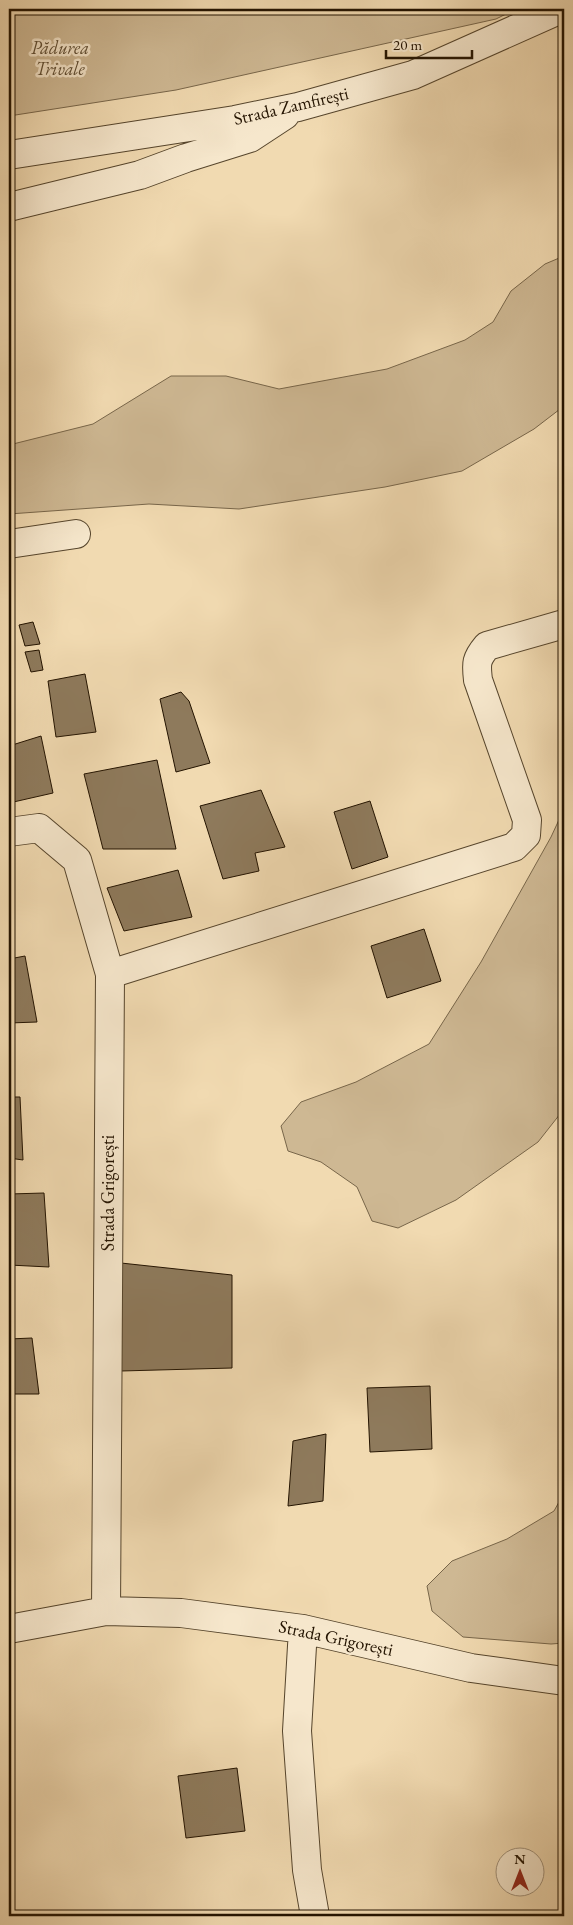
<svg xmlns="http://www.w3.org/2000/svg" width="573" height="1925" font-family="'EB Garamond',serif">
<style>
.green{fill:#ceb893;stroke:#78664a}
.building{fill:#8e7a5c;stroke:#231300}
.lines{fill:none;stroke-linecap:round;stroke-linejoin:round}
.minor-casing{stroke:#56452c;stroke-width:30}
.minor{stroke:#f6e7cc;stroke-width:28}
.labels{text-anchor:middle;stroke-width:5;stroke-linejoin:round;paint-order:stroke}
.park-label{font-size:18px;font-style:italic;fill:#5f4d33;stroke:#f6e7cc}
.street-label{font-size:18px;fill:#231300;stroke:#f6e7cc}
</style>
<rect width="100%" height="100%" fill="#f1dab1"/>
<filter id="stains"><feTurbulence type="fractalNoise" baseFrequency=".004" numOctaves="4"/><feColorMatrix values="0 0 0 0 .2 0 0 0 0 .09 0 0 0 0 .02 0 0 0 .5 -.17"/></filter>
<radialGradient id="worn" r=".72"><stop offset=".6" stop-color="#630" stop-opacity="0"/><stop offset="1" stop-color="#630" stop-opacity=".3"/></radialGradient>
<path class="green" d="M9,9H516L496,19L176,90L9,116Z
M564,256V406L534,429L462,471L385,487L239,509L149,504L9,514V445L93,424L171,376H226L279,389L387,369L465,340L493,322L511,291L545,264Z
M564,809V1109L538,1142L456,1200L398,1228L372,1221L357,1187L321,1162L288,1151L281,1126L301,1102L356,1082L429,1044L481,962L551,837Z
M564,1493V1643L551,1644L463,1637L432,1611L427,1586L452,1561L507,1539L554,1511Z"/>
<path class="building" d="M33,622L40,644L25,646L19,625Z
M39,650L43,670L31,672L25,652Z
M85,674L96,732L56,737L48,681Z
M181,692L189,701L210,763L176,772L160,699Z
M41,736L53,793L9,803V746Z
M157,760L176,849H103L84,774Z
M261,790L285,847L255,853L259,871L223,879L200,806Z
M370,801L388,857L352,869L334,812Z
M178,870L192,917L124,931L107,888Z
M424,929L441,981L387,998L371,946Z
M25,956L37,1022L9,1023V959Z
M9,1097H20L23,1160L9,1158Z
M44,1193L49,1267L9,1265V1194Z
M121,1263L232,1275V1368L121,1371Z
M32,1338L39,1394H9V1339Z
M430,1386L432,1449L370,1452L367,1388Z
M326,1434L323,1501L288,1506L293,1441Z
M237,1768L245,1831L186,1838L178,1776Z"/>
<g class="lines">
<defs>
<path id="minor" d="M9,155L235,120L298,107L413,75L561,9
M9,207L140,175L186,158L250,138L285,115
M9,544L76,534
M9,832L39,828L77,860L110,974L106,1611
M110,974L514,847L526,835L527,820L478,680C476,663 476,659 487,646L564,624
M9,1629L106,1611L181,1613L303,1629L471,1668L564,1681
M303,1629L297,1731L307,1870L315,1916"/>
</defs>
<use href="#minor" class="minor-casing"/>
<use href="#minor" class="minor"/>
</g>
<g class="labels">
<g class="park-label">
<text x="60" y="54">Pădurea<tspan x="60" dy="21">Trivale</tspan></text>
</g>
<g class="street-label">
<text transform="translate(291 106) rotate(-13)" y="6">Strada Zamfirești</text>
<text transform="translate(108 1193) rotate(-90)" y="6">Strada Grigorești</text>
<text transform="translate(336 1638) rotate(12)" y="6">Strada Grigorești</text>
</g>
</g>
<rect width="573" height="1925" fill="none" stroke="#f1dab1" stroke-width="30"/>
<rect x="10" y="10" width="553" height="1905" fill="none" stroke="#231300" stroke-width="2.5"/>
<rect x="15" y="15" width="543" height="1895" fill="none" stroke="#231300"/>
<g transform="translate(520 1872)"><circle r="24" fill="#f6e7cc" stroke="#a2927a"/>
<path d="M0-4L9 19L0 12L-9 19Z" fill="#8f2418"/>
<text y="-8" font-size="14" font-weight="bold" text-anchor="middle" fill="#231300">N</text>
</g>
<path d="M386 50v8h86v-8" fill="none" stroke="#231300" stroke-width="2.5"/>
<text x="393" y="50" font-size="15" fill="#231300" stroke="#f6e7cc" stroke-width="4" paint-order="stroke">20 m</text>
<rect width="100%" height="100%" filter="url(#stains)"/>
<rect width="100%" height="100%" fill="url(#worn)"/>
</svg>
